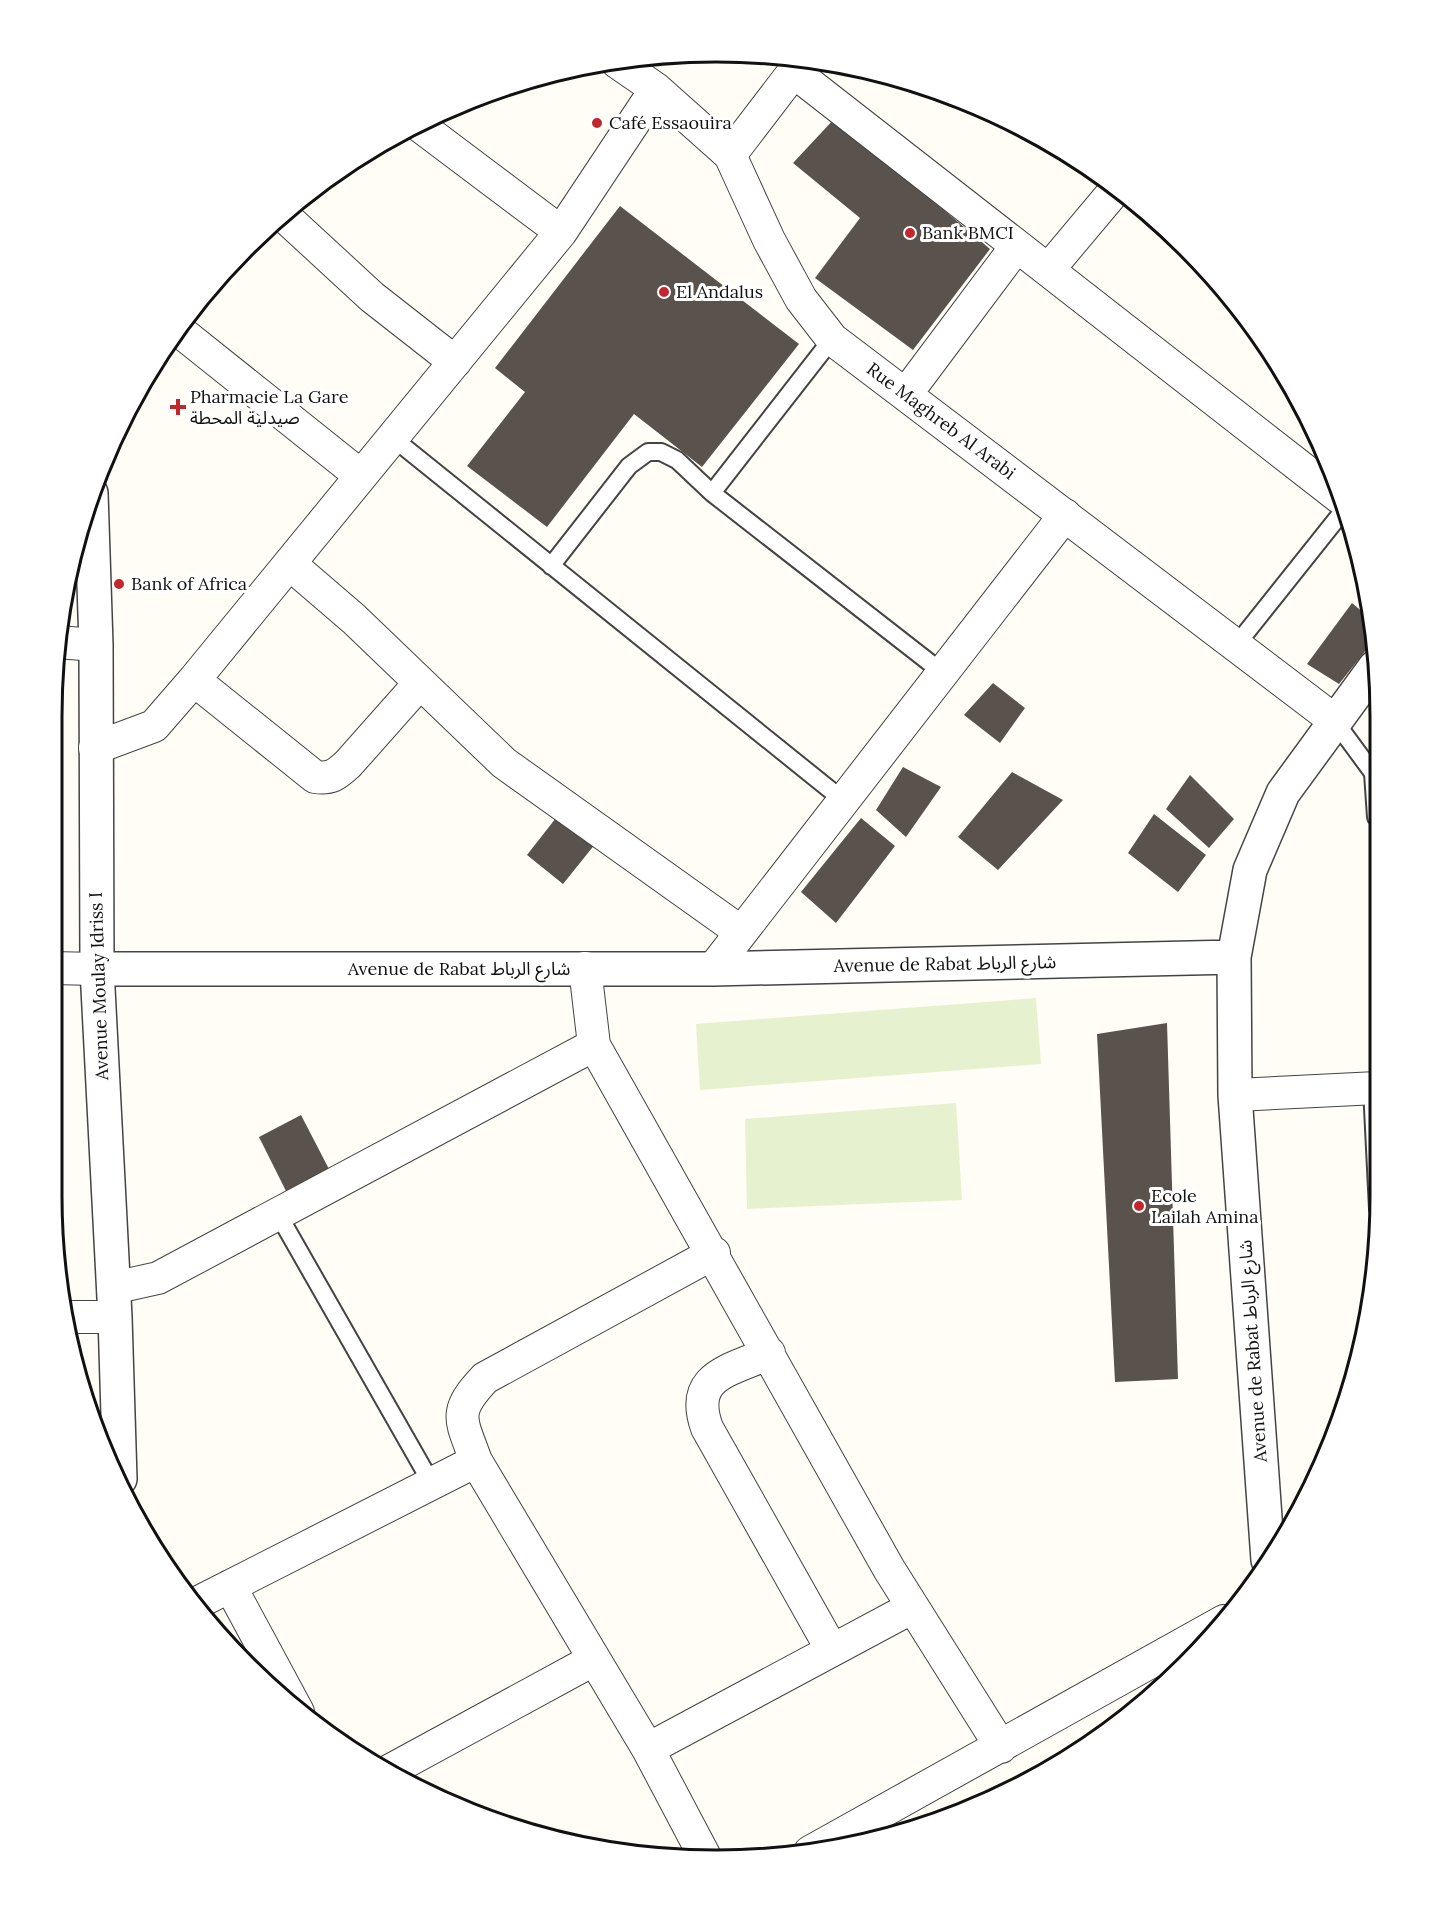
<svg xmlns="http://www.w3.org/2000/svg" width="1431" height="1911" font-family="Lora,'Noto Sans Arabic',serif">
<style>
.pitch{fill:#e6f2cf}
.building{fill:#5a524d}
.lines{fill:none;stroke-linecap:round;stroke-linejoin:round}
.service-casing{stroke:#444;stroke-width:20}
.minor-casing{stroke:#444;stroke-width:34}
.tertiary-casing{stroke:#444;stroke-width:36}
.service{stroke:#fff;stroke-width:16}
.minor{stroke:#fff;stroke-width:32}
.tertiary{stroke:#fff;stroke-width:33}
.poi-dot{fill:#c4262e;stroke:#fff;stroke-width:2}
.labels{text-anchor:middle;stroke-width:6;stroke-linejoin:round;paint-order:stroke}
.poi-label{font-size:18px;fill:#111;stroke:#fff;text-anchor:start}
.street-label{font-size:18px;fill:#111;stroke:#fff}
.rim{fill:none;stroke:#111;stroke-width:3}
</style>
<rect width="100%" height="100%" fill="#fffdf5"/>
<path class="pitch" d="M1036,998L1041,1064L700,1090L696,1024Z
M956,1103L962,1200L747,1209L745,1119Z"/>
<path class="building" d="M835,118L990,249L913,350L815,278L860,218L793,163Z
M620,206L799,344L702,467L634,414L547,527L467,466L525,392L495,368Z
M1352,603L1372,620L1374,640L1339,684L1307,664Z
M993,683L1025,708L1000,743L964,715Z
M903,767L941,787L906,837L876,810Z
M1012,772L1063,800L998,870L958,837Z
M1190,775L1234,819L1209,848L1166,809Z
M559,814L596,843L563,884L527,855Z
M1154,814L1206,855L1178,892L1128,853Z
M861,818L895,846L836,923L801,892Z
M1167,1023L1178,1379L1115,1382L1097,1034Z
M301,1115L330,1171L287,1193L259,1137Z"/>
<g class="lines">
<defs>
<path id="service" d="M393,438L844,801
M712,493L832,339
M551,566L629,466L648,452H661L677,460L712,493L943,673
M1237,644L1343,511
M1334,720L1373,773L1376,817
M1372,1088L1378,1209
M278,1214L432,1484"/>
<path id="minor" d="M617,62L656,89L730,155L769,240L801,299L832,339L1334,720
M794,72L1339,497
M416,123L561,232
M730,155L805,57
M282,214L372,297L455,362
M1048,270L1116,189
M177,329L361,476
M906,394L1016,247
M290,564L354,619L504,763L741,932
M57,642L96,645
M194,680L315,777C331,779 336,775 348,764L419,684
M95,748L154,726L194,680L561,232L656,89
M52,968L97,969
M585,968L594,1045L889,1569L1001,1747
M713,969L1065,515
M1235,1095L1377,1088
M113,1288L158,1278L594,1045
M67,1317H115
M769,1353C730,1371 688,1375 707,1428L832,1650
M230,1586L298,1712
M197,1603L476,1461
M648,1749L913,1607
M389,1771L593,1660
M810,1852L1224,1621
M704,1855L648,1749L476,1461C461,1419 452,1413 485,1378L714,1253"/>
<path id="tertiary" d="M91,493L96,645L97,969L115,1317L120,1479
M1234,957L1250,870L1283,793L1375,667
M97,969H713L1234,957L1235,1095L1268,1560"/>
</defs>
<use href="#service" class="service-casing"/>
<use href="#minor" class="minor-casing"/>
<use href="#tertiary" class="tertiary-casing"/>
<use href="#service" class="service"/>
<use href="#minor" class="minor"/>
<use href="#tertiary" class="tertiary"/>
</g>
<g class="poi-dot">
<circle cx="597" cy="123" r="6"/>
<circle cx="910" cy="233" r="6"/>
<circle cx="664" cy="292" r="6"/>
<path d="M175 398h6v6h6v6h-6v6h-6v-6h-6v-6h6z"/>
<circle cx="119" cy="584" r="6"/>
<circle cx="1139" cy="1206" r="6"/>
</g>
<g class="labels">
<g class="poi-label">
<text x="609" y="129">Café Essaouira</text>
<text x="922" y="239">Bank BMCI</text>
<text x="676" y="298">El Andalus</text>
<text x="190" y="403">Pharmacie La Gare<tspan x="190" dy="21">صيدلية المحطة</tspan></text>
<text x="131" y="590">Bank of Africa</text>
<text x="1151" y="1202">Ecole<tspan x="1151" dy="21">Lailah Amina</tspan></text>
</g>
<g class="street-label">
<text transform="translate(941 421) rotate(37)" y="6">Rue Maghreb Al Arabi</text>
<text transform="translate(945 964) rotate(-1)" y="6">Avenue de Rabat شارع الرباط</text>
<text x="459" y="975">Avenue de Rabat شارع الرباط</text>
<text transform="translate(99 986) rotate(-92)" y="6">Avenue Moulay Idriss I</text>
<text transform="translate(1253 1351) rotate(-94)" y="6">Avenue de Rabat شارع الرباط</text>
</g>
</g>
<path d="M0 0H1431V1911H0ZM716 62H716A654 654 0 0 1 1370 716V1196A654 654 0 0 1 716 1850H716A654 654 0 0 1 62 1196V716A654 654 0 0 1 716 62Z" fill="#fff" fill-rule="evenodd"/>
<path class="rim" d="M716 62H716A654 654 0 0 1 1370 716V1196A654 654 0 0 1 716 1850H716A654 654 0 0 1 62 1196V716A654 654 0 0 1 716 62Z"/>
</svg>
